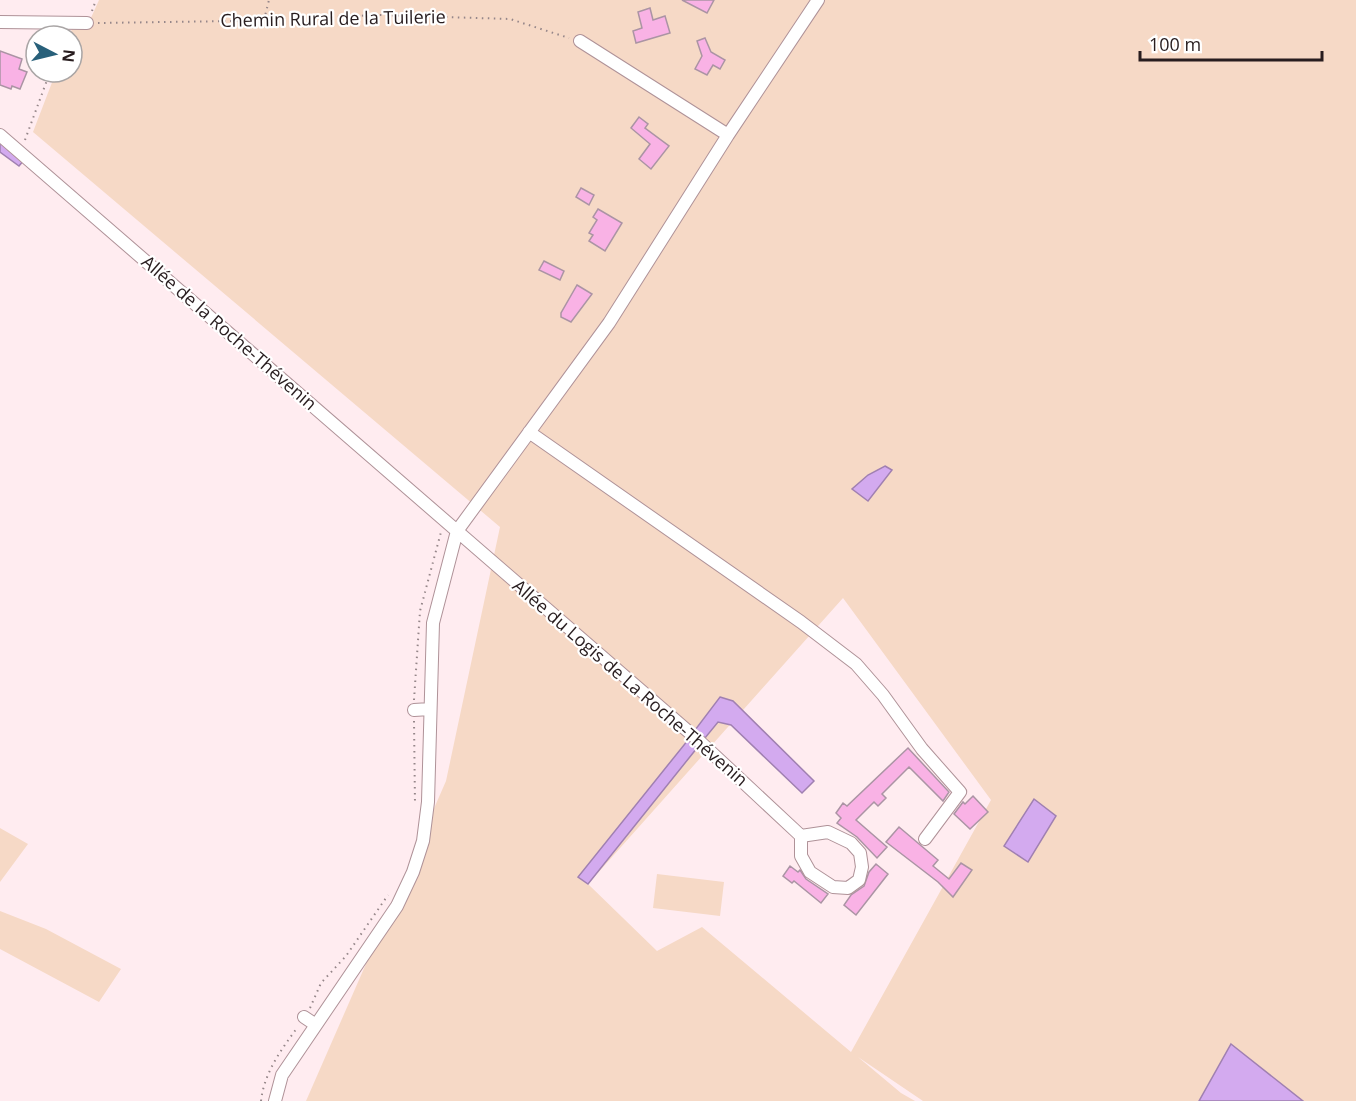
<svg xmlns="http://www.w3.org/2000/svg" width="1356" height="1101" font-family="'Open Sans',sans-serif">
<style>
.green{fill:#f6d9c6;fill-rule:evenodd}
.water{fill:#d3aaef;stroke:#a080b1;stroke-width:1.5}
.building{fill:#f9b2e5;stroke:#ab94a4;stroke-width:1.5}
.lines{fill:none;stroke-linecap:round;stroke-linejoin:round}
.minor-casing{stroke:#af9298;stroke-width:14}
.path{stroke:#958689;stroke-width:2;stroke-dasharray:1.5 4.5;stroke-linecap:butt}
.minor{stroke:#fff;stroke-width:12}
.labels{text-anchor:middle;stroke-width:4.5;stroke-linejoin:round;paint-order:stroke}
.street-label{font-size:18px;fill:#281d1f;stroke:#fff}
</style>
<rect width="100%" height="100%" fill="#ffecf0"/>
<path class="green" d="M99,0H1356V1101H923L858,1057L901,1093L915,1101H306L446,781L500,527L33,132L56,72H72V36H69L72,29H86ZM843,598L991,800L851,1052L702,927L657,951L588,884Z
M0,828L28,844L0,882Z
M657,874L724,882L720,916L653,908Z
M0,911L46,929L121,969L99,1002L0,949Z"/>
<path class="water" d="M0,141L24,160L19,166L0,152Z
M885,466L892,470L868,501L852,489L868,475Z
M720,697L733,701L814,781L802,793L731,725L718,722L705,738L695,730Z
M688,740L697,748L588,884L578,877Z
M1034,799L1056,816L1028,862L1004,846Z
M1231,1044L1303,1101H1199Z"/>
<path class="building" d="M682,0H714L707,13Z
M650,8L653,20L665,16L670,33L636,43L633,31L642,28L638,12Z
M705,38L711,52L725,60L720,69L713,65L707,75L695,69L702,56L697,41Z
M0,51L22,59L19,69L27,72L20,89L12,86L11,89L0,85Z
M639,117L648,124L645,128L669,146L651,169L639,159L650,144L631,128Z
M581,188L594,195L589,205L576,197Z
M598,209L622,223L605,251L589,241L593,235L589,233L597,220L593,217Z
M544,261L564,271L560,280L539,270Z
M577,285L592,294L571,322L561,317V313Z
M908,748L949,792L943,801L909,767L882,794L886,798L878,806L874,802L856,820L887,847L877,858L857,837L837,823L841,818L836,813L843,803L847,806Z
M973,796L988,812L970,829L954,814L963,802L965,804Z
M899,827L938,860L933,866L949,879L961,863L972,870L953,897L938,882L886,842Z
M876,864L888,874L856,915L844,905L851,895L864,886L869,872Z
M790,866L798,872L800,870L806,879L828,894L821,903L794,881L792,883L783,876Z"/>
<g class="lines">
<defs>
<path id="minor" d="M0,22L87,23
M580,41L728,135
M0,135L697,739L801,836
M529,432L801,622L856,664L883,695L922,749L960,792L925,839
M414,710L430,709
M828,832L851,843L860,853L862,867L859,880L848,888L833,887L810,872L801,856V836Z
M304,1017L316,1025
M275,1101L282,1075L397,906L413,872L423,841L428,802L433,623L457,531L609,323L728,135L818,0"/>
</defs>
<use href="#minor" class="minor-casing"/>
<path class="path" d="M92,11L96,0
M264,20L269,0
M98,23L233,21L378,15L510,19L569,38
M25,140L50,72
M414,700L420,611L441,532
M414,721L415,805
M310,1008L321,983L346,956L388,895
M261,1101C264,1073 281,1050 297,1028"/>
<use href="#minor" class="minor"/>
</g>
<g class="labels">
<g class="street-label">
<text transform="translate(333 19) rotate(-1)" y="6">Chemin Rural de la Tuilerie</text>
<text transform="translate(229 333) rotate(41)" y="6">Allée de la Roche-Thévenin</text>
<text transform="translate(630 683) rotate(41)" y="6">Allée du Logis de La Roche-Thévenin</text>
</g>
</g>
<g transform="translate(54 54) rotate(97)"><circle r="28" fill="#ffffff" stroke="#a9a5a5" stroke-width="1.5"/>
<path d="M0-4.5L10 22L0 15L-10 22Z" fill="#28607a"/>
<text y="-9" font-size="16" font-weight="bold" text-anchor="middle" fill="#281d1f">N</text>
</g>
<path d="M1140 51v9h182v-9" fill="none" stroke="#281d1f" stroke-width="3"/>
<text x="1149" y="51" font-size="18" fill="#281d1f" stroke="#ffffff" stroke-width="4.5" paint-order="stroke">100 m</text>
</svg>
